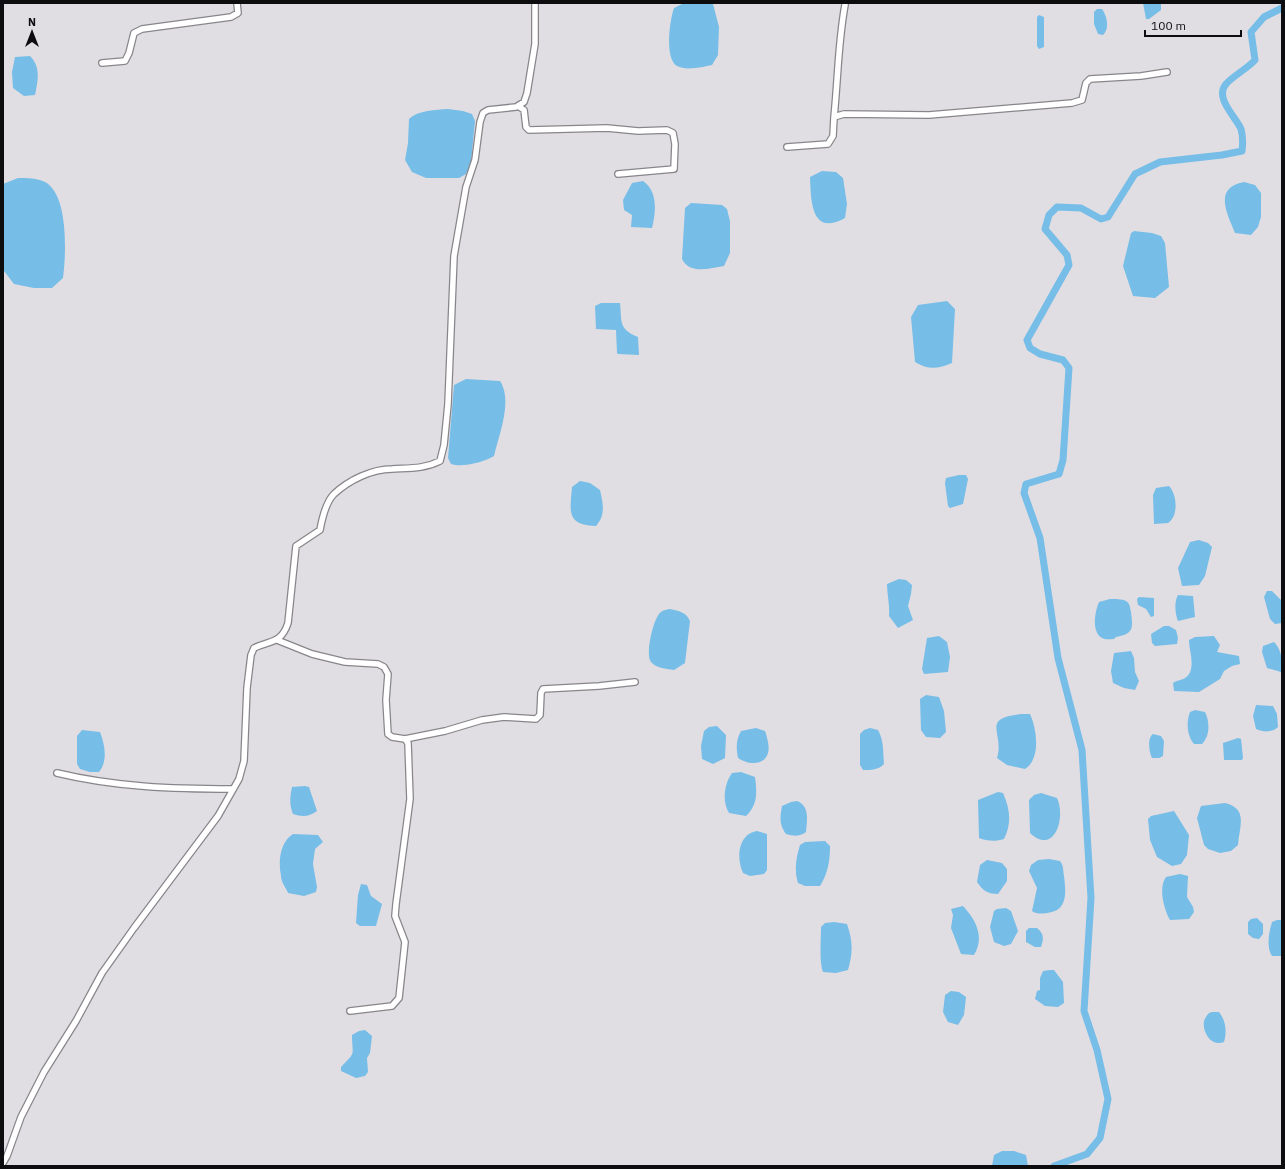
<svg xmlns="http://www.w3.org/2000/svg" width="1285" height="1169" font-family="'IBM Plex Sans',sans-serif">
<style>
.water{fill:#76bde7}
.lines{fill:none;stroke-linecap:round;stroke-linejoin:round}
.canal{stroke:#76bde7;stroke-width:7}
.minor-casing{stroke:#88868a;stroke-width:8}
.minor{stroke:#fff;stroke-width:5.5}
</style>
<rect width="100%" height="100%" fill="#e1dee3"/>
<path class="water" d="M684,3L713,4L719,27L718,55L712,65C702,67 686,71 677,66C664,58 670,19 674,8Z
M1143,3H1161V10L1149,19H1146Z
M1097,9H1102C1107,16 1110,28 1103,35L1098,34L1094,24V12Z
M1039,15L1044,17V47L1039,49L1037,46V17Z
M30,56C41,67 38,80 35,95L24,96L13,88L12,72L15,57Z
M448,109L463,111L472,114L475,121L471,162L466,174L459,178H426L412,172L405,160L408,143L409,119C418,110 436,110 448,109Z
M822,171L836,172L843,178L847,204L845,218C811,237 811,201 810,177Z
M18,178C27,178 37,178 45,182C69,195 66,255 63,278L52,288H34L14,284L4,271L3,184Z
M643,181C658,191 656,212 652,228L631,227L632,215L624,210L623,200L632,183Z
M1244,182L1255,185L1261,193V217L1258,227L1251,235L1235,233C1227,213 1213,188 1244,182Z
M691,203L722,205L727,209L730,221V253L724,266C710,268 690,275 682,259L685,208Z
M1134,231L1152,233L1161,236L1165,243L1169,287L1155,298L1133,296L1123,266L1131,233Z
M947,301L955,309L952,363C938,369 928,370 915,362L911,317L918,305Z
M601,303H620C622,321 618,329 638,337L639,355L618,354L617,353L616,330L596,329L595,306Z
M466,379L500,381C513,401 499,434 494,456C484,462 462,468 451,464L448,458L454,385Z
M959,475H966L968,479L963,504L950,508L948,506L945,483L946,478Z
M580,481L590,483L600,490C603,503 606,515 596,526C566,525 570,511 572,487Z
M1169,486C1177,494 1179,516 1168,523L1154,524L1153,495L1156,488Z
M1199,540L1208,543L1212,547L1205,576L1199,585L1182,586L1178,568L1190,542Z
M899,579L906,580L912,585L911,594L908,606L913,620L898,628L889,616C890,605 887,595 887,584Z
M1267,591H1272L1282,601V623L1275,624L1270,619L1264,597Z
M1178,595L1193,596L1195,617L1178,621C1175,613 1174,602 1178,595Z
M1139,597L1154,598V616L1151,617L1146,609L1138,605L1137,599Z
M1110,599C1115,599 1122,599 1126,601C1130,603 1130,608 1131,612C1133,628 1134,634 1116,637L1114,639C1110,639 1105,640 1102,638C1091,632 1095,611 1099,602Z
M670,609C679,611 686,612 690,621L685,663L674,670C667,669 656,668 651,662C645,655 653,621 659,614C662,610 665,610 670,609Z
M1164,626H1169L1176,630L1178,638L1177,644L1155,646L1152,643L1151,634Z
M939,636L947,642L950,657L948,672L924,674L922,669L927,638Z
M1214,636L1220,645L1217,652L1239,656L1240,664L1232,666L1224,671L1220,679L1199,692L1174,691L1173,683C1177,680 1182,680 1185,678C1197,670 1189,651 1189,640L1195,637Z
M1274,642C1281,648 1284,664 1281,672L1267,668L1262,652L1263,646Z
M1131,651L1134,658L1135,672L1139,681L1135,690L1124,688L1113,683L1111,671L1114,653Z
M926,695L939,697L944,711L946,732L940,738L926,737L921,730L920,699Z
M1256,705L1273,706L1277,714L1278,727C1272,733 1263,732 1256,729L1253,716Z
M1195,710L1205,712C1210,722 1210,736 1202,744H1194C1187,736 1186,722 1190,712Z
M1022,714H1030C1037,729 1041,759 1025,769L1007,765L997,758C1005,733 979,718 1022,714Z
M717,726L726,735L725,758L713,764L702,759L701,746L704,731L709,727Z
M756,728L765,731C767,737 770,747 768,753C764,767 746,764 738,758C736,748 736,740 741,731Z
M870,728L878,730C884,740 883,753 884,764C879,770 870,770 863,770L860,765V734L864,730Z
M82,730L100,732C105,745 108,761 99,772H90L80,769L77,764V736Z
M1153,734L1161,736L1164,741L1163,756L1159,758H1152C1149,752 1147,738 1153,734Z
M1238,738L1241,739L1243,758L1242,760H1224L1223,743Z
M741,772L755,777C757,792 758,805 746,816L729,813C722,802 724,784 732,773Z
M305,786L309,787L317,811C309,817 302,817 293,814C289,804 290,797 292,787Z
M998,792L1003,793C1010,809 1012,823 1004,839C995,842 987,841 979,838L978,800Z
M1041,793L1057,798C1066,817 1055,856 1030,833L1029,800L1034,795Z
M797,801C810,806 807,820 806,832C799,837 794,836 786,834C779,824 780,818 782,806L791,802Z
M1225,803C1249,809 1239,827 1238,845L1231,851L1220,853L1208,849L1204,845L1197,818L1201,806Z
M1174,811L1189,835L1187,855L1181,864L1172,866L1157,857L1150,840L1148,819L1151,816Z
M757,831L767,834V870L764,874L750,876L743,873C736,858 738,834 757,831Z
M293,834L318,835L323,842L315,849L313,864L317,887L316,892L304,896L288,893C286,888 281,882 281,876C278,861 280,842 293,834Z
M825,841L830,846C830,861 828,873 820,886H805L798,883C794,870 796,858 800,845L805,842Z
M987,860L1002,863L1007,869V881L998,894C988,894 983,891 977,882L980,865Z
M1038,860L1049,859L1060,861C1064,866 1063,871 1064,876C1066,893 1068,911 1047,913C1041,914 1036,914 1032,911L1037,888L1029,871L1031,865Z
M1180,874L1188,876L1187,897L1193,907L1194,912L1189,919L1170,920C1164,909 1158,888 1166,877Z
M361,884L367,885L371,896L382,904L376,926H360L356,923L358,895Z
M963,906C976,920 985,937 974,955L961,954L951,928L953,915L951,909Z
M1006,908L1011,911L1018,931L1011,944L1004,946L994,942L990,927L994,911L997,909Z
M1257,918L1263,924V934L1259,939L1253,938L1248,934V922L1251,919Z
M1277,920H1282V956H1272C1266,947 1269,932 1272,922Z
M834,922L847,924C853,941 853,953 848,970L836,973L823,972C819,961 821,939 821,927L825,923Z
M1029,928H1037C1044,934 1044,938 1041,947H1035L1026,942V931Z
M1050,970H1054L1063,982L1064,1003L1058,1007L1045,1006L1035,999L1037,991L1040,990V978L1043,971Z
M951,991L959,992L966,997L964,1015L958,1025L948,1022L943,1012L945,995Z
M1212,1012H1219C1226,1021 1227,1031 1224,1042C1212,1047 1202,1033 1204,1021C1205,1018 1207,1015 1209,1013Z
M365,1030L372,1036L370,1053L367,1058L368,1072L365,1076L356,1078L341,1071V1067C357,1051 352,1056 352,1035L359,1031Z
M1002,1151H1014L1026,1155L1028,1166H992L994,1155Z"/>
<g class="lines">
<path class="canal" d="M1054,1166L1087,1154L1100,1138L1108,1099L1097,1050L1084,1011L1091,898L1082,750L1058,658L1040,538L1024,493L1026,484L1059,474L1063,460L1069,368L1063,360L1040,354L1030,348L1027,340L1069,265L1067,255L1045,229L1049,215L1057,207L1081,208L1101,219L1108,217L1135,174L1160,162L1222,155L1242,151C1243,143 1243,136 1241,129C1236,117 1214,98 1226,84C1234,75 1247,69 1255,60L1251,32L1264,17L1282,8"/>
<defs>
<path id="minor" d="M102,63L125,61L129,53L134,33L142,29L231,17L238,13L237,3
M518,106L524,110L526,127L529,130L607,128L638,131L667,130L673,133L675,144L674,169L618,174
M834,117C838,79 838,43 845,5
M787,147L828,144L833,136L834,117L844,114L929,115L1072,103L1082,100L1086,83L1090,79L1141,76L1167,72
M277,640L312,654L345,662L378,664L384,667L388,674L386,700L388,734L392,737L405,739L408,743L410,799L396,904L395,916L405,942L399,998L392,1006L350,1011
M405,739L445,731L482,720L504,717L536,719L540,715L541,693L543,689L599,686L635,682
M57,773C115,787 173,789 233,789
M3,1163L7,1156L21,1117L44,1072L76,1021L102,973L134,928L218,816L239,779L244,761L247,688L251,655L254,648C271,640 281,644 288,623L296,546L320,530C322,519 326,502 334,494C349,480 372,469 392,469C410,468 424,469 440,461L444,445L448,404L454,256L466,187L475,160L480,122L483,113L488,110L516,107L524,102L527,93L535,44V3"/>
</defs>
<use href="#minor" class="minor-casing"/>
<use href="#minor" class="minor"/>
</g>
<rect width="1285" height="1169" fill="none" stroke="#0d0c0e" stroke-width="8"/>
<g transform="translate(32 32)" stroke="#e1dee3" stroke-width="3" paint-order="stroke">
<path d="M0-3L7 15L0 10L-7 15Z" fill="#0d0c0e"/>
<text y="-6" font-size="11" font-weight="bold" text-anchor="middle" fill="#0d0c0e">N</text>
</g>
<path d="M1145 30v6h96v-6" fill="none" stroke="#0d0c0e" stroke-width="2"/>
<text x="1151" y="30" font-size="12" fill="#0d0c0e" stroke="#e1dee3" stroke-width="3" paint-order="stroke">100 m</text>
</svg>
